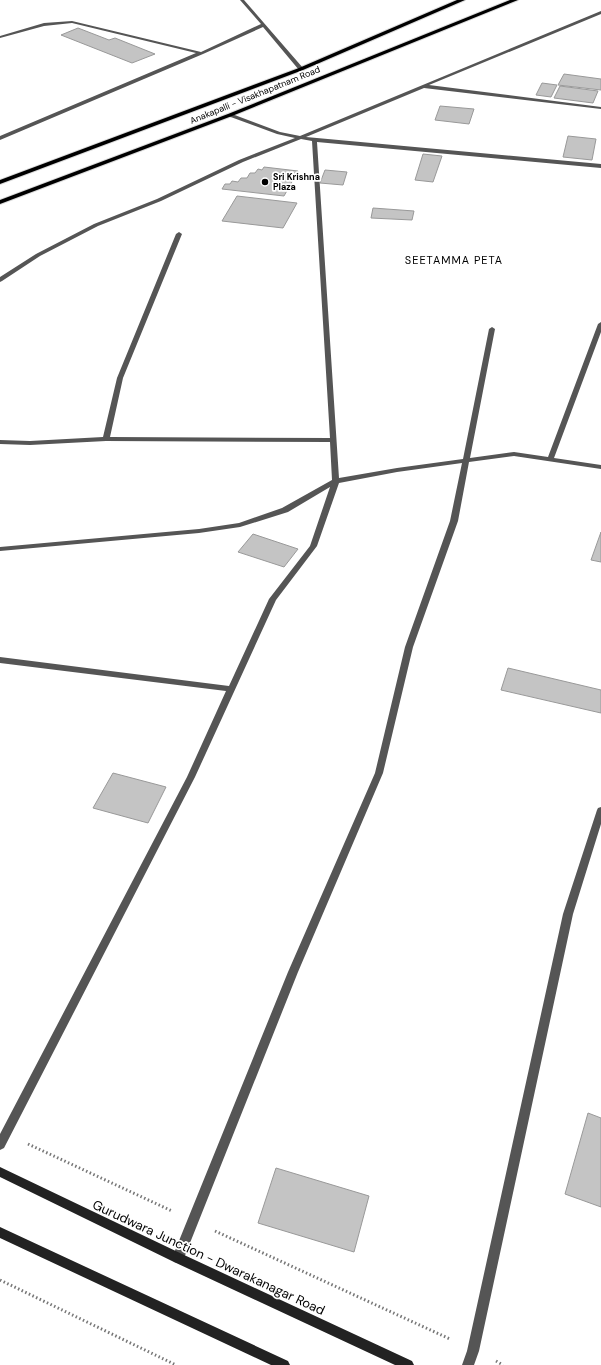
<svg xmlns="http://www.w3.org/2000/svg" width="601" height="1365" font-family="'DM Sans',sans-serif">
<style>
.building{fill:#c4c4c4;stroke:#999}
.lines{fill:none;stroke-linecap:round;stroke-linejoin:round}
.primary-casing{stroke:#dbdbdb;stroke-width:2}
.path{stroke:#777;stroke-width:3;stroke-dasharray:1.5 2.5;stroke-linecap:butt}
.street{fill:#555;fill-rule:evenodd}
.secondary{fill:#222;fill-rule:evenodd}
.primary{fill:#000;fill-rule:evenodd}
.poi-dot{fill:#000;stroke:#fff;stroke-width:1.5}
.labels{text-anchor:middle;stroke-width:3.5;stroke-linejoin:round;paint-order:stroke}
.far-street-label{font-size:9px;fill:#000;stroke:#fff}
.far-poi-label{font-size:9px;font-weight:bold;fill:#000;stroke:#fff;text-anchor:start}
.far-quarter-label{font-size:11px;letter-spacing:1px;fill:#000;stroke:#fff}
.near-street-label{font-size:13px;fill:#000;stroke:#fff}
</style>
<rect width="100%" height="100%" fill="#fff"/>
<path class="building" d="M78,28L109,40L115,38L155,54L132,63L61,35Z
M564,74L601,79V90L558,85Z
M542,83L557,85L551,97L536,95Z
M560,86L598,91L593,103L554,98Z
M440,106L474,109L469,124L435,120Z
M568,136L596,139L592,160L563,157Z
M423,154L442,156L433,182L415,180Z
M264,167L298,171L284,196L222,189L225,184H230L232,181L238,182L241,178H247L250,173H255L258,169L262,170Z
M325,170L347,172L343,185L320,183Z
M237,196L297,203L283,228L222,221Z
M373,208L414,211L412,220L371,218Z
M601,532V562L591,560Z
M253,534L298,549L284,567L238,552Z
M508,668L601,690V713L501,690Z
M113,773L166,787L148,823L93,808Z
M588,1113L601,1118V1207L565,1194Z
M276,1168L369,1196L354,1252L258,1223Z"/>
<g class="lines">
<defs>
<path id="primary" d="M457,0H465L303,70L0,184V180L299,68Z
M510,0H518L232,116L0,204V200L228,114Z"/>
</defs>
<use href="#primary" class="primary-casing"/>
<path class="path" d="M28,1144L172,1211
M215,1231L450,1339
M0,1280L176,1365
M496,1361L503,1365"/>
<path class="street" d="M240,0H244L303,68V70H299L263,27L203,54L0,140V136L196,53L72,23L44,26L0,38V36L44,23L72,21L201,52L261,24Z
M601,11V14L429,85L601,107V109L424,88L306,137L601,164V168L317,142L339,478L397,468L463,459L489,329L492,327L495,329L470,458L514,452L548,457L598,324L601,322V332L554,458L601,465V469L514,456L469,462L458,521L413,647L383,773L298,972L184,1258L182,1262L178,1263L174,1262L172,1258L288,972L375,773L405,647L450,521L462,463L397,472L339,483L317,546L276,600L195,777L4,1148L0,1150V1134L187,777L226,691L0,663V657L229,686L269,599L310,546L330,487L288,512L240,527L199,533L0,551V547L199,529L239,523L282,508L332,480L330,442L106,441L30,445L0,444V440L30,441L103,437L117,378L176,234L179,232L182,234L123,378L110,437L330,438L312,141L301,139L243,162L161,201L98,226L40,256L2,281L0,282V277L36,254L94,224L157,199L239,160L295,138L277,134L228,116V114H232L280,132L300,136Z
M601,807V824L573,914L479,1351L474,1365H462L467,1351L563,914L597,810L598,808Z"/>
<path class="secondary" d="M0,1167L182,1254L412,1361L414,1365H395L174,1262L0,1177Z
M0,1227L288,1361L290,1365H271L0,1238Z"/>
<use href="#primary" class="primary"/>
</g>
<circle class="poi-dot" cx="265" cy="182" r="4"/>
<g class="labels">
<g class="far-street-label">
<text transform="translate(255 95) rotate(-22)" y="3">Anakapalli - Visakhapatnam Road</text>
</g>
<g class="far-poi-label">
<text x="273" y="180">Sri Krishna<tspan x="273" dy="10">Plaza</tspan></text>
</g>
<g class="far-quarter-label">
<text x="454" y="264">SEETAMMA PETA</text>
</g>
<g class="near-street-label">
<text transform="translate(209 1257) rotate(25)" y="5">Gurudwara Junction - Dwarakanagar Road</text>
</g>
</g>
</svg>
